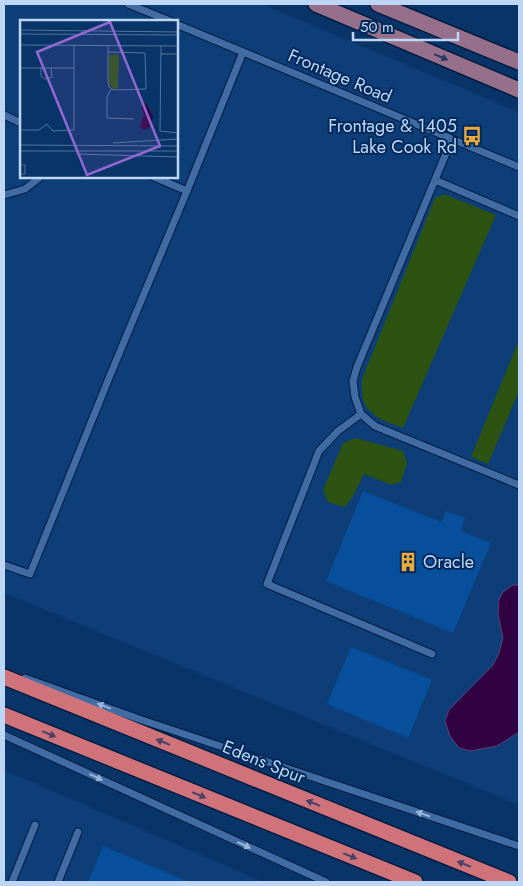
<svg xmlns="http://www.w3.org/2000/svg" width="523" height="886" font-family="Jost,sans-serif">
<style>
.built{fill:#0d3e78;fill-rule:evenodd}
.green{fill:#2c5311}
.water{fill:#310241;stroke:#5b4277}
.building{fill:#084f9c}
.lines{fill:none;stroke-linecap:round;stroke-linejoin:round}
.service-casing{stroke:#001b41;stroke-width:9}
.primary-casing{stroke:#001b41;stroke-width:18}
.motorway-casing{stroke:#001b41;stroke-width:18}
.service{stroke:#406ba3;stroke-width:7}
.primary{stroke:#966f8a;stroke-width:15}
.motorway{stroke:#cf727a;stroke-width:15}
.oneway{fill:#263a67}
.oneway2{fill:#98b6dc}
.oneway3{fill:#484366}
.labels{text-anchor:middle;stroke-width:4;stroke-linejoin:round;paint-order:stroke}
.street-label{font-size:18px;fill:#bed6f5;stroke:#00295b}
.poi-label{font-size:18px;fill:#bed6f5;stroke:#00295b;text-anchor:end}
.inset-road{fill:none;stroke:#5175a0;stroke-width:1}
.view{fill:#9268d2;fill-opacity:0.15;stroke:#9268d2;stroke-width:2.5}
.inset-edge{fill:none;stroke:#bed6f5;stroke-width:2.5}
</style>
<rect width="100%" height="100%" fill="#083467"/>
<path class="built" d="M4,4H262L519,112V805L4,593ZM21,21H176V176H21Z
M4,770L264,882H4Z"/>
<path class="green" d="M444,194L496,215L403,428C387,422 365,416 362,395C362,390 362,385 362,379L435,198Z
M519,340V391L488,464L471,457Z
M356,438L403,451L407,463L401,482L392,485L364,474L353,496L345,507L328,502L323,490L343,443Z"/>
<path class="water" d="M513,585H519V732L497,746L470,751L459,748L450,736L445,721L449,710L493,665L499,653L503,638L498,614L499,600L503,592Z"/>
<path class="building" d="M363,491L441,522L446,511L465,518L461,531L491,543L453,633L326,581Z
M351,647L432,680L408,738L327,704Z
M103,846L189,882H88Z"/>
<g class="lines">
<defs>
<path id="service" d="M128,4L170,21
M176,24L519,167
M4,115L21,123
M452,139L357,367L353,381L355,397L361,414L375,426L519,485
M152,176L187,191L243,52
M435,180L519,216
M4,195L25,189L39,178L40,176
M361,414L338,431L319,451L267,584L432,654
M4,565L30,574L111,373L187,191
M25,678L139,719L519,846
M4,735L326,882
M12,882L35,825
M58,882L78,832"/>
<path id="primary" d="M316,4L519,90
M378,4L519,62"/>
<path id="motorway" d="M4,677L509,882
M4,715L415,882"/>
</defs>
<use href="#service" class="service-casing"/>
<use href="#primary" class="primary-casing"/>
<use href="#motorway" class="motorway-casing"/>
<use href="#service" class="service"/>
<use href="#primary" class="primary"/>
<use href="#motorway" class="motorway"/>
</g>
<defs><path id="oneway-solid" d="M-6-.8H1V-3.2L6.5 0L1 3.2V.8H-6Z" transform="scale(1.25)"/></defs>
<use class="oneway" href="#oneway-solid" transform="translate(441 57) rotate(23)"/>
<g class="oneway2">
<use href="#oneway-solid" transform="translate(104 706) rotate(-160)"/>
<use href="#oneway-solid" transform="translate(96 777) rotate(25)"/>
<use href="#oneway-solid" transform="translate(423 814) rotate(-161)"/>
<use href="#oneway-solid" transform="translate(244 845) rotate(25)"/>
</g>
<g class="oneway3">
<use href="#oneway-solid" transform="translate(49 734) rotate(22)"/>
<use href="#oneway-solid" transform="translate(163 742) rotate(-158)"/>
<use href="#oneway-solid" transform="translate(199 795) rotate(22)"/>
<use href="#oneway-solid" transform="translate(313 803) rotate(-158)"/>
<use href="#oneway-solid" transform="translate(350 856) rotate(22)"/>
<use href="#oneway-solid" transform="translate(464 864) rotate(-158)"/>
</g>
<defs>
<symbol id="bus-bare" viewBox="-9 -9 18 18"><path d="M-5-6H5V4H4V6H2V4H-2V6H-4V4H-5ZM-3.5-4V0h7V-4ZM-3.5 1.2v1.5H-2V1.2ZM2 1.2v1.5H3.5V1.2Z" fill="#eca93a" stroke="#00295b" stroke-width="2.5" paint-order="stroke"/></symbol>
<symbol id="building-bare" viewBox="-9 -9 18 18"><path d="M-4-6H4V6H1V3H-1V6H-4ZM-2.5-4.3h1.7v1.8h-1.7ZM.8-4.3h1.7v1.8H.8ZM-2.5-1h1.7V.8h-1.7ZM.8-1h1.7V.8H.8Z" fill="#eca93a" stroke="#00295b" stroke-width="2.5" paint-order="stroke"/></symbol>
</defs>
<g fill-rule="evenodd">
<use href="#bus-bare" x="458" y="122" width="28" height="28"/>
<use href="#building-bare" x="394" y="548" width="28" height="28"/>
</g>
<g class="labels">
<g class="street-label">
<text transform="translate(340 76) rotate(23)" y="6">Frontage Road</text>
<text transform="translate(264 762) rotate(22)" y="6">Edens Spur</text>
</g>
<g class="poi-label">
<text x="457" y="132">Frontage &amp; 1405<tspan x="457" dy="21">Lake Cook Rd</tspan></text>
<text x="423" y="568" text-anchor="start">Oracle</text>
</g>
</g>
<g transform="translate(20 20)">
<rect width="158" height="158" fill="#083467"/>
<path d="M99,34L98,69H94L89,64V35Z" fill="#2c5311"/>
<path d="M126,83L133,97L129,108L123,110L120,107L124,95L121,87Z" fill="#310241"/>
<path class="inset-road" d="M0,10L158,12M0,14L158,15M0,25L158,26M88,26V63L89,67L94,70L126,69L125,33L88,32M141,26L140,111L158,113M141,34H158M0,48H54V25M21,48V56L25,59L32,57L31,48M91,69L87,77V98L114,99M0,110H19L27,104L33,111L54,110V48M93,123L158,119M0,125L158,126M0,131H158M56,134L158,137M0,145H5V154H0"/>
<path class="view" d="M90,2L140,126L67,155L17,32Z"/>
<rect width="158" height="158" class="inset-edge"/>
</g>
<rect width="523" height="886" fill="none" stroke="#bed6f5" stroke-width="10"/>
<path d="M353 32v8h105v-8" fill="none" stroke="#bed6f5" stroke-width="2.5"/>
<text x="360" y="32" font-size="15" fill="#bed6f5" stroke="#00295b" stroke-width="4" paint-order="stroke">50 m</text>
</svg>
